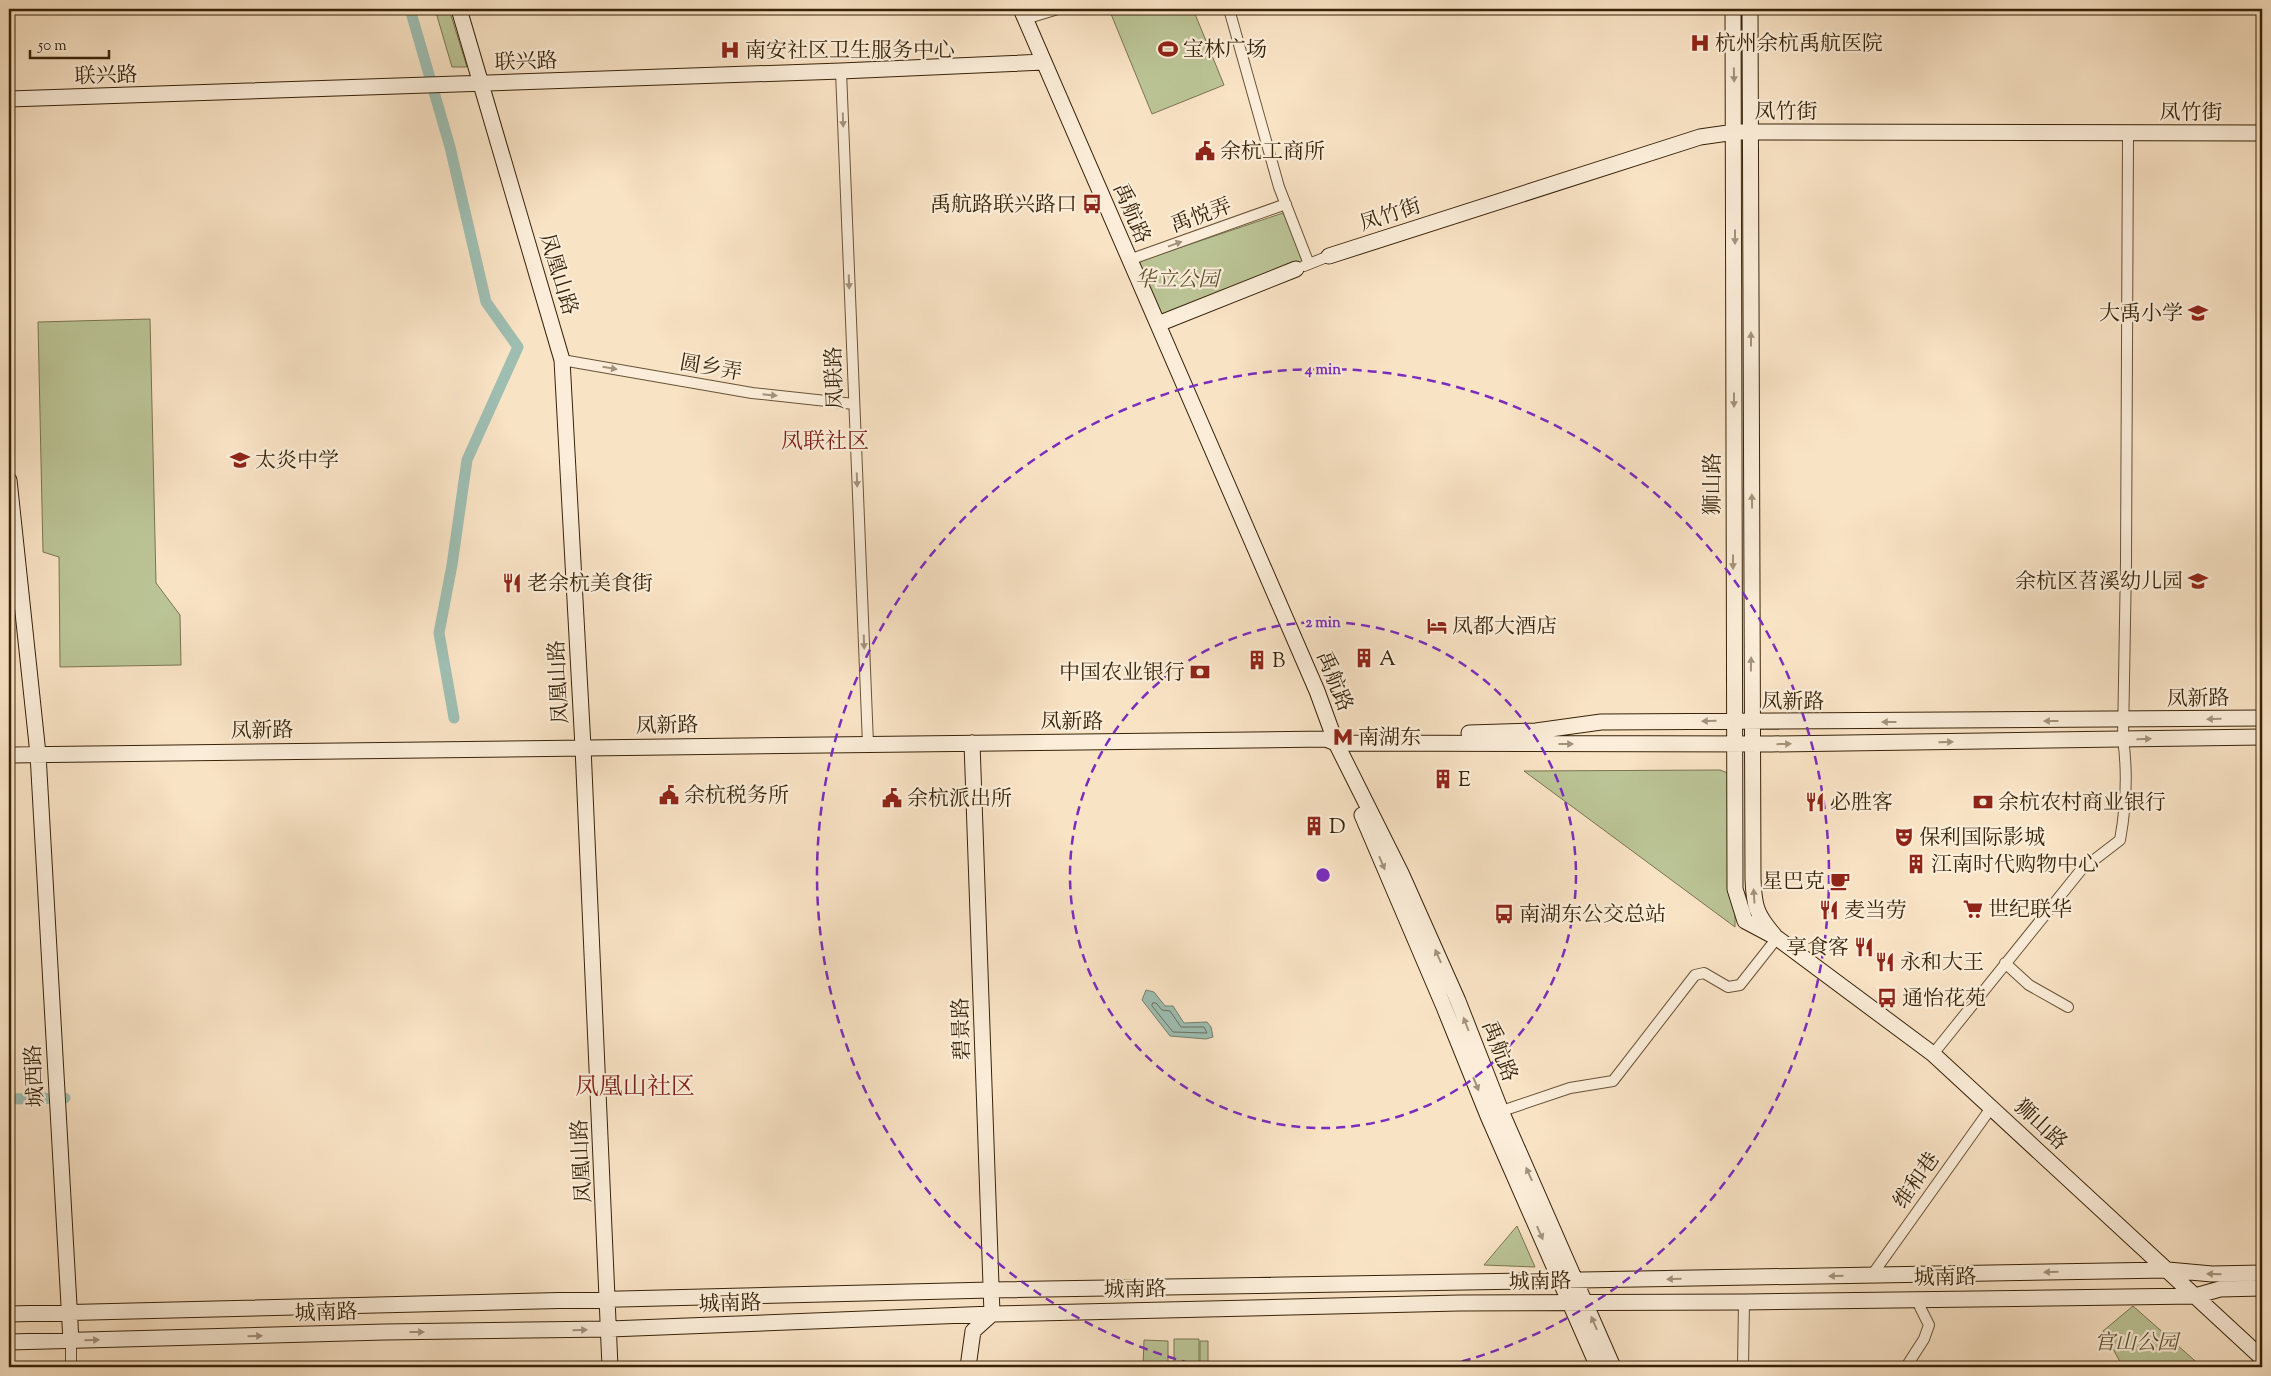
<svg xmlns="http://www.w3.org/2000/svg" width="2271" height="1376" font-family="'Sorts Mill Goudy','Noto Serif SC',serif">
<style>
.green{fill:#bbc496;stroke:#7a744f}
.water{fill:#9ebeb2;stroke:#75806e}
.lines{fill:none;stroke-linecap:round;stroke-linejoin:round}
.shore{stroke:#6b705d;stroke-width:1}
.canal{stroke:#9ebeb2;stroke-width:11}
.street-casing{stroke:#685337;stroke-width:12}
.secondary-casing{stroke:#382308;stroke-width:17}
.street{stroke:#fbedd9;stroke-width:10}
.secondary{stroke:#fbedd9;stroke-width:15}
.oneway{fill:#a3927b}
.ring{fill:none;stroke:#7b2cbf;stroke-width:2.5;stroke-dasharray:9 6}
.labels{text-anchor:middle;stroke-width:4.5;stroke-linejoin:round;paint-order:stroke}
.poi-label{font-size:21px;fill:#382308;stroke:#fbedd9;text-anchor:start}
.street-label{font-size:21px;fill:#382308;stroke:#fbedd9}
.park-label{font-size:21px;font-style:italic;fill:#5f5333;stroke:#fbedd9}
.neighbourhood-label{font-size:22px;fill:#7a1f14;stroke:#fbedd9}
.quarter-label{font-size:24px;fill:#7a1f14;stroke:#fbedd9}
.centre{fill:#7b2cbf;stroke:#fbedd9;stroke-width:2.5}
.ring-label{font-size:15px;text-anchor:middle;font-weight:bold;fill:#7b2cbf;stroke:#fbedd9;stroke-width:4.5;stroke-linejoin:round;paint-order:stroke}
</style>
<rect width="100%" height="100%" fill="#f9e3c5"/>
<filter id="stains"><feTurbulence type="fractalNoise" baseFrequency=".004" numOctaves="4"/><feColorMatrix values="0 0 0 0 .2 0 0 0 0 .09 0 0 0 0 .02 0 0 0 .5 -.17"/></filter>
<radialGradient id="worn" r=".72"><stop offset=".6" stop-color="#630" stop-opacity="0"/><stop offset="1" stop-color="#630" stop-opacity=".3"/></radialGradient>
<path class="green" d="M435,9H449L467,67H452Z
M1124,9H1193L1224,85L1152,114L1111,14Z
M1283,213L1308,260L1161,317L1134,263Z
M150,319L156,583L180,615L181,665L60,667L59,557L43,552L38,322Z
M1720,770L1733,775L1735,789V927L1524,771Z
M1517,1226L1535,1267L1484,1265Z
M2133,1306L2202,1367H2123L2103,1331Z
M1174,1339H1199V1367H1174Z
M1144,1340L1168,1341V1367H1143Z
M1200,1341H1208V1367H1200Z"/>
<path class="water" d="M1146,990L1154,992L1165,1006H1173L1184,1023L1207,1022L1211,1027L1213,1037L1206,1039L1170,1036L1142,1000Z"/>
<g class="lines">
<path class="shore" d="M1153,1003H1156L1162,1010L1170,1011L1181,1027H1204L1207,1033L1173,1032L1152,1006Z"/>
<path class="canal" d="M410,9L450,147L486,302L518,347L467,460L452,565L439,633L454,718
M9,1099L65,1098"/>
<defs>
<path id="street" d="M1229,9L1279,187L1309,264
M1025,19L1058,9
M841,71L868,744
M1129,260L1286,204
M1304,266L1329,256
M562,360L752,393L854,404
M2005,963L2029,985L2068,1007
M1933,1054L2081,870L2120,840C2126,807 2128,774 2123,739L2126,563L2128,134
M1496,1113L1570,1088L1613,1081L1695,975L1704,973L1728,987L1740,985L1777,938
M1872,1275L1991,1108
M71,1341V1367
M1743,1367L1744,1302
M1906,1367L1924,1339L1929,1325L1920,1307L1924,1298"/>
<path id="secondary" d="M459,9L562,360L583,747L610,1367
M1021,9L1317,691L1336,743L1401,873L1458,1001L1501,1111L1613,1367
M1733,9L1735,889L1745,921L1777,938L1933,1054L2262,1358
M1750,9L1753,879C1754,906 1756,914 1774,935
M9,99L841,71L1044,62
M1329,256L1700,137L1735,132L2262,133
M1158,324L1296,269
M9,480L38,754L71,1341
M1469,733L1536,731L1601,722L2262,718
M9,755L1326,739L1336,743L1771,744L2262,737
M1362,815L1444,1007L1488,1116L1598,1367
M9,1314L991,1290L2168,1270L2212,1274L2262,1273
M9,1342L385,1332L610,1329L992,1314L1459,1303L1744,1302L2195,1296L2220,1289L2262,1288
M968,1367L973,1331L992,1314L972,743"/>
</defs>
<use href="#street" class="street-casing"/>
<use href="#secondary" class="secondary-casing"/>
<use href="#street" class="street"/>
<use href="#secondary" class="secondary"/>
</g>
<defs><path id="oneway-solid" d="M-6-.8H1V-3.2L6.5 0L1 3.2V.8H-6Z" transform="scale(1.25)"/></defs>
<g class="oneway">
<use href="#oneway-solid" transform="translate(1734 75) rotate(89)"/>
<use href="#oneway-solid" transform="translate(843 120) rotate(88)"/>
<use href="#oneway-solid" transform="translate(1735 237) rotate(90)"/>
<use href="#oneway-solid" transform="translate(1175 244) rotate(-20)"/>
<use href="#oneway-solid" transform="translate(849 282) rotate(88)"/>
<use href="#oneway-solid" transform="translate(1751 339) rotate(-90)"/>
<use href="#oneway-solid" transform="translate(610 368) rotate(10)"/>
<use href="#oneway-solid" transform="translate(770 395) rotate(6)"/>
<use href="#oneway-solid" transform="translate(1734 400) rotate(90)"/>
<use href="#oneway-solid" transform="translate(857 480) rotate(88)"/>
<use href="#oneway-solid" transform="translate(1752 501) rotate(-91)"/>
<use href="#oneway-solid" transform="translate(1733 562) rotate(90)"/>
<use href="#oneway-solid" transform="translate(864 642) rotate(88)"/>
<use href="#oneway-solid" transform="translate(1751 664) rotate(-89)"/>
<use href="#oneway-solid" transform="translate(2214 719) rotate(179)"/>
<use href="#oneway-solid" transform="translate(1709 721) rotate(179)"/>
<use href="#oneway-solid" transform="translate(2051 721) rotate(180)"/>
<use href="#oneway-solid" transform="translate(1889 722) rotate(180)"/>
<use href="#oneway-solid" transform="translate(2144 739) rotate(-1)"/>
<use href="#oneway-solid" transform="translate(1946 742) rotate(-1)"/>
<use href="#oneway-solid" transform="translate(1566 744)"/>
<use href="#oneway-solid" transform="translate(1784 744) rotate(-1)"/>
<use href="#oneway-solid" transform="translate(1382 863) rotate(67)"/>
<use href="#oneway-solid" transform="translate(1754 896) rotate(-94)"/>
<use href="#oneway-solid" transform="translate(1438 956) rotate(-114)"/>
<use href="#oneway-solid" transform="translate(1466 1024) rotate(-111)"/>
<use href="#oneway-solid" transform="translate(1476 1084) rotate(68)"/>
<use href="#oneway-solid" transform="translate(1529 1174) rotate(-114)"/>
<use href="#oneway-solid" transform="translate(1540 1233) rotate(66)"/>
<use href="#oneway-solid" transform="translate(2051 1272) rotate(179)"/>
<use href="#oneway-solid" transform="translate(2214 1274) rotate(-179)"/>
<use href="#oneway-solid" transform="translate(1836 1276) rotate(179)"/>
<use href="#oneway-solid" transform="translate(1674 1279) rotate(179)"/>
<use href="#oneway-solid" transform="translate(1594 1323) rotate(-113)"/>
<use href="#oneway-solid" transform="translate(580 1330) rotate(-1)"/>
<use href="#oneway-solid" transform="translate(417 1332)"/>
<use href="#oneway-solid" transform="translate(255 1336) rotate(-2)"/>
<use href="#oneway-solid" transform="translate(92 1340) rotate(-2)"/>
</g>
<g class="ring">
<circle cx="1323" cy="875" r="253"/>
<path d="M1205 1367A506 506 0 1 1 1441 1367"/>
</g>
<defs>
<symbol id="hospital-bare" viewBox="-9 -9 18 18"><path d="M-5-5h3v3.5h4V-5h3V5h-3V1.5h-4V5h-3Z" fill="#8f2418" stroke="#fbedd9" stroke-width="2.5" paint-order="stroke"/></symbol>
<symbol id="stadium-bare" viewBox="-9 -9 18 18"><path d="M0-5a6.5 5 0 1 0 0 10a6.5 5 0 1 0 0-10ZM-3.5-1.8h7v3.6h-7Z" fill="#8f2418" stroke="#fbedd9" stroke-width="2.5" paint-order="stroke"/></symbol>
<symbol id="civic-bare" viewBox="-9 -9 18 18"><path d="M-.6-6.5H3V-4.5H.6V-3L4-1V1h2V6H-6V1h2V-1L-.6-3ZM-1.2 2.5V6h2.4V2.5Z" fill="#8f2418" stroke="#fbedd9" stroke-width="2.5" paint-order="stroke"/></symbol>
<symbol id="bus-bare" viewBox="-9 -9 18 18"><path d="M-5-6H5V4H4V6H2V4H-2V6H-4V4H-5ZM-3.5-4V0h7V-4ZM-3.5 1.2v1.5H-2V1.2ZM2 1.2v1.5H3.5V1.2Z" fill="#8f2418" stroke="#fbedd9" stroke-width="2.5" paint-order="stroke"/></symbol>
<symbol id="school-bare" viewBox="-9 -9 18 18"><path d="M0-5L7-2L0 1L-7-2ZM-4 1L0 2.5L4 1V4Q0 6-4 4Z" fill="#8f2418" stroke="#fbedd9" stroke-width="2.5" paint-order="stroke"/></symbol>
<symbol id="restaurant-bare" viewBox="-9 -9 18 18"><path d="M-5-6h1v4h1v-4h1v4h1v-4h1v5L-1.5 .5V6h-2V.5L-5-1ZM5-6V6H3V1.5H1.5Q1.5-4 5-6Z" fill="#8f2418" stroke="#fbedd9" stroke-width="2.5" paint-order="stroke"/></symbol>
<symbol id="hotel-bare" viewBox="-9 -9 18 18"><path d="M-6-4.5h1.5V1H6V5H4.5V3h-9V5H-6ZM-4 0a1.8 1.8 0 1 1 3.6 0ZM.5 0V-2.5h3Q6-2.5 6 0Z" fill="#8f2418" stroke="#fbedd9" stroke-width="2.5" paint-order="stroke"/></symbol>
<symbol id="building-bare" viewBox="-9 -9 18 18"><path d="M-4-6H4V6H1V3H-1V6H-4ZM-2.5-4.3h1.7v1.8h-1.7ZM.8-4.3h1.7v1.8H.8ZM-2.5-1h1.7V.8h-1.7ZM.8-1h1.7V.8H.8Z" fill="#8f2418" stroke="#fbedd9" stroke-width="2.5" paint-order="stroke"/></symbol>
<symbol id="bank-bare" viewBox="-9 -9 18 18"><path d="M-6-4H6V4H-6ZM0-2.3a2.3 2.3 0 1 0 0 4.6a2.3 2.3 0 1 0 0-4.6Z" fill="#8f2418" stroke="#fbedd9" stroke-width="2.5" paint-order="stroke"/></symbol>
<symbol id="metro-bare" viewBox="-9 -9 18 18"><path d="M-5.5 5V-5H-3L0 0L3-5H5.5V5H3V-.5L0 4L-3-.5V5Z" fill="#8f2418" stroke="#fbedd9" stroke-width="2.5" paint-order="stroke"/></symbol>
<symbol id="theatre-bare" viewBox="-9 -9 18 18"><path d="M-5-5.5Q0-4 5-5.5V0Q5 5 0 6Q-5 5-5 0ZM-3.3-2.5H-1v1.5H-3.3ZM1-2.5H3.3v1.5H1ZM-2.8 1Q0 5.5 2.8 1Z" fill="#8f2418" stroke="#fbedd9" stroke-width="2.5" paint-order="stroke"/></symbol>
<symbol id="cafe-bare" viewBox="-9 -9 18 18"><path d="M-5.5-4.5H6V0H3Q3 3.5 0 3.5H-2.5Q-5.5 3.5-5.5 0ZM3-3.2v2h1.7v-2ZM-6 4.5H4V6H-6Z" fill="#8f2418" stroke="#fbedd9" stroke-width="2.5" paint-order="stroke"/></symbol>
<symbol id="supermarket-bare" viewBox="-9 -9 18 18"><path d="M-6-5.5h2.5l.6 2H6L4.5 2H-2.5L-4.4-4H-6ZM-1.5 3.2a1.3 1.3 0 1 0 .1 0ZM3 3.2a1.3 1.3 0 1 0 .1 0Z" fill="#8f2418" stroke="#fbedd9" stroke-width="2.5" paint-order="stroke"/></symbol>
</defs>
<g fill-rule="evenodd">
<use href="#hospital-bare" x="1686" y="29" width="28" height="28"/>
<use href="#stadium-bare" x="1154" y="35" width="28" height="28"/>
<use href="#hospital-bare" x="716" y="36" width="28" height="28"/>
<use href="#civic-bare" x="1191" y="137" width="28" height="28"/>
<use href="#bus-bare" x="1078" y="190" width="28" height="28"/>
<use href="#school-bare" x="2184" y="299" width="28" height="28"/>
<use href="#school-bare" x="226" y="446" width="28" height="28"/>
<use href="#school-bare" x="2184" y="567" width="28" height="28"/>
<use href="#restaurant-bare" x="498" y="569" width="28" height="28"/>
<use href="#hotel-bare" x="1423" y="612" width="28" height="28"/>
<use href="#building-bare" x="1350" y="644" width="28" height="28"/>
<use href="#building-bare" x="1243" y="646" width="28" height="28"/>
<use href="#bank-bare" x="1186" y="658" width="28" height="28"/>
<use href="#metro-bare" x="1329" y="723" width="28" height="28"/>
<use href="#building-bare" x="1429" y="765" width="28" height="28"/>
<use href="#civic-bare" x="655" y="781" width="28" height="28"/>
<use href="#civic-bare" x="878" y="784" width="28" height="28"/>
<use href="#restaurant-bare" x="1801" y="788" width="28" height="28"/>
<use href="#bank-bare" x="1969" y="788" width="28" height="28"/>
<use href="#building-bare" x="1300" y="812" width="28" height="28"/>
<use href="#theatre-bare" x="1890" y="823" width="28" height="28"/>
<use href="#building-bare" x="1902" y="850" width="28" height="28"/>
<use href="#cafe-bare" x="1826" y="867" width="28" height="28"/>
<use href="#supermarket-bare" x="1959" y="895" width="28" height="28"/>
<use href="#restaurant-bare" x="1815" y="896" width="28" height="28"/>
<use href="#bus-bare" x="1490" y="900" width="28" height="28"/>
<use href="#restaurant-bare" x="1850" y="933" width="28" height="28"/>
<use href="#restaurant-bare" x="1871" y="948" width="28" height="28"/>
<use href="#bus-bare" x="1873" y="984" width="28" height="28"/>
</g>
<g class="labels">
<g class="poi-label">
<text x="1715" y="50">杭州余杭禹航医院</text>
<text x="1183" y="56">宝林广场</text>
<text x="745" y="57">南安社区卫生服务中心</text>
<text x="1220" y="158">余杭工商所</text>
<text x="1077" y="211" text-anchor="end">禹航路联兴路口</text>
<text x="2183" y="320" text-anchor="end">大禹小学</text>
<text x="255" y="467">太炎中学</text>
<text x="2183" y="588" text-anchor="end">余杭区苕溪幼儿园</text>
<text x="527" y="590">老余杭美食街</text>
<text x="1452" y="633">凤都大酒店</text>
<text x="1379" y="665">A</text>
<text x="1272" y="667">B</text>
<text x="1185" y="679" text-anchor="end">中国农业银行</text>
<text x="1358" y="744">南湖东</text>
<text x="1458" y="786">E</text>
<text x="684" y="802">余杭税务所</text>
<text x="907" y="805">余杭派出所</text>
<text x="1830" y="809">必胜客</text>
<text x="1998" y="809">余杭农村商业银行</text>
<text x="1329" y="833">D</text>
<text x="1919" y="844">保利国际影城</text>
<text x="1931" y="871">江南时代购物中心</text>
<text x="1825" y="888" text-anchor="end">星巴克</text>
<text x="1988" y="916">世纪联华</text>
<text x="1844" y="917">麦当劳</text>
<text x="1519" y="921">南湖东公交总站</text>
<text x="1849" y="954" text-anchor="end">享食客</text>
<text x="1900" y="969">永和大王</text>
<text x="1902" y="1005">通怡花苑</text>
</g>
<g class="street-label">
<text transform="translate(526 61) rotate(-2)" y="7">联兴路</text>
<text transform="translate(106 75) rotate(-2)" y="7">联兴路</text>
<text x="1786" y="118">凤竹街</text>
<text x="2191" y="119">凤竹街</text>
<text transform="translate(1132 213) rotate(67)" y="7">禹航路</text>
<text transform="translate(1390 214) rotate(-18)" y="7">凤竹街</text>
<text transform="translate(1201 215) rotate(-20)" y="7">禹悦弄</text>
<text transform="translate(559 274) rotate(73)" y="7">凤凰山路</text>
<text transform="translate(711 367) rotate(10)" y="7">圆乡弄</text>
<text transform="translate(834 378) rotate(-92)" y="7">凤联路</text>
<text transform="translate(1712 484) rotate(-90)" y="7">狮山路</text>
<text transform="translate(1335 681) rotate(68)" y="7">禹航路</text>
<text transform="translate(558 682) rotate(-93)" y="7">凤凰山路</text>
<text transform="translate(2198 698) rotate(-1)" y="7">凤新路</text>
<text x="1793" y="708">凤新路</text>
<text x="1072" y="728">凤新路</text>
<text transform="translate(667 725) rotate(-1)" y="7">凤新路</text>
<text transform="translate(262 730) rotate(-1)" y="7">凤新路</text>
<text transform="translate(961 1029) rotate(-92)" y="7">碧景路</text>
<text transform="translate(1500 1051) rotate(69)" y="7">禹航路</text>
<text transform="translate(34 1076) rotate(-93)" y="7">城西路</text>
<text transform="translate(2041 1124) rotate(43)" y="7">狮山路</text>
<text transform="translate(581 1161) rotate(-93)" y="7">凤凰山路</text>
<text transform="translate(1916 1180) rotate(-55)" y="7">维和巷</text>
<text transform="translate(1945 1277) rotate(-1)" y="7">城南路</text>
<text transform="translate(1540 1281) rotate(-1)" y="7">城南路</text>
<text transform="translate(1135 1289) rotate(-1)" y="7">城南路</text>
<text transform="translate(730 1303) rotate(-2)" y="7">城南路</text>
<text transform="translate(326 1312) rotate(-2)" y="7">城南路</text>
</g>
<g class="park-label">
<text x="1177" y="286">华立公园</text>
<text x="2136" y="1349">官山公园</text>
</g>
<g class="neighbourhood-label">
<text x="825" y="448">凤联社区</text>
</g>
<g class="quarter-label">
<text x="635" y="1094">凤凰山社区</text>
</g>
</g>
<circle cx="1323" cy="875" r="8" class="centre"/>
<g class="ring-label">
<text x="1323" y="374">4 min</text>
<text x="1323" y="627">2 min</text>
</g>
<rect width="2271" height="1376" fill="none" stroke="#f9e3c5" stroke-width="30"/>
<rect x="10" y="10" width="2251" height="1356" fill="none" stroke="#382308" stroke-width="2.5"/>
<rect x="15" y="15" width="2241" height="1346" fill="none" stroke="#382308"/>
<path d="M30 50v8h79v-8" fill="none" stroke="#382308" stroke-width="2.5"/>
<text x="38" y="50" font-size="15" fill="#382308" stroke="#fbedd9" stroke-width="4" paint-order="stroke">50 m</text>
<rect width="100%" height="100%" filter="url(#stains)"/>
<rect width="100%" height="100%" fill="url(#worn)"/>
</svg>
